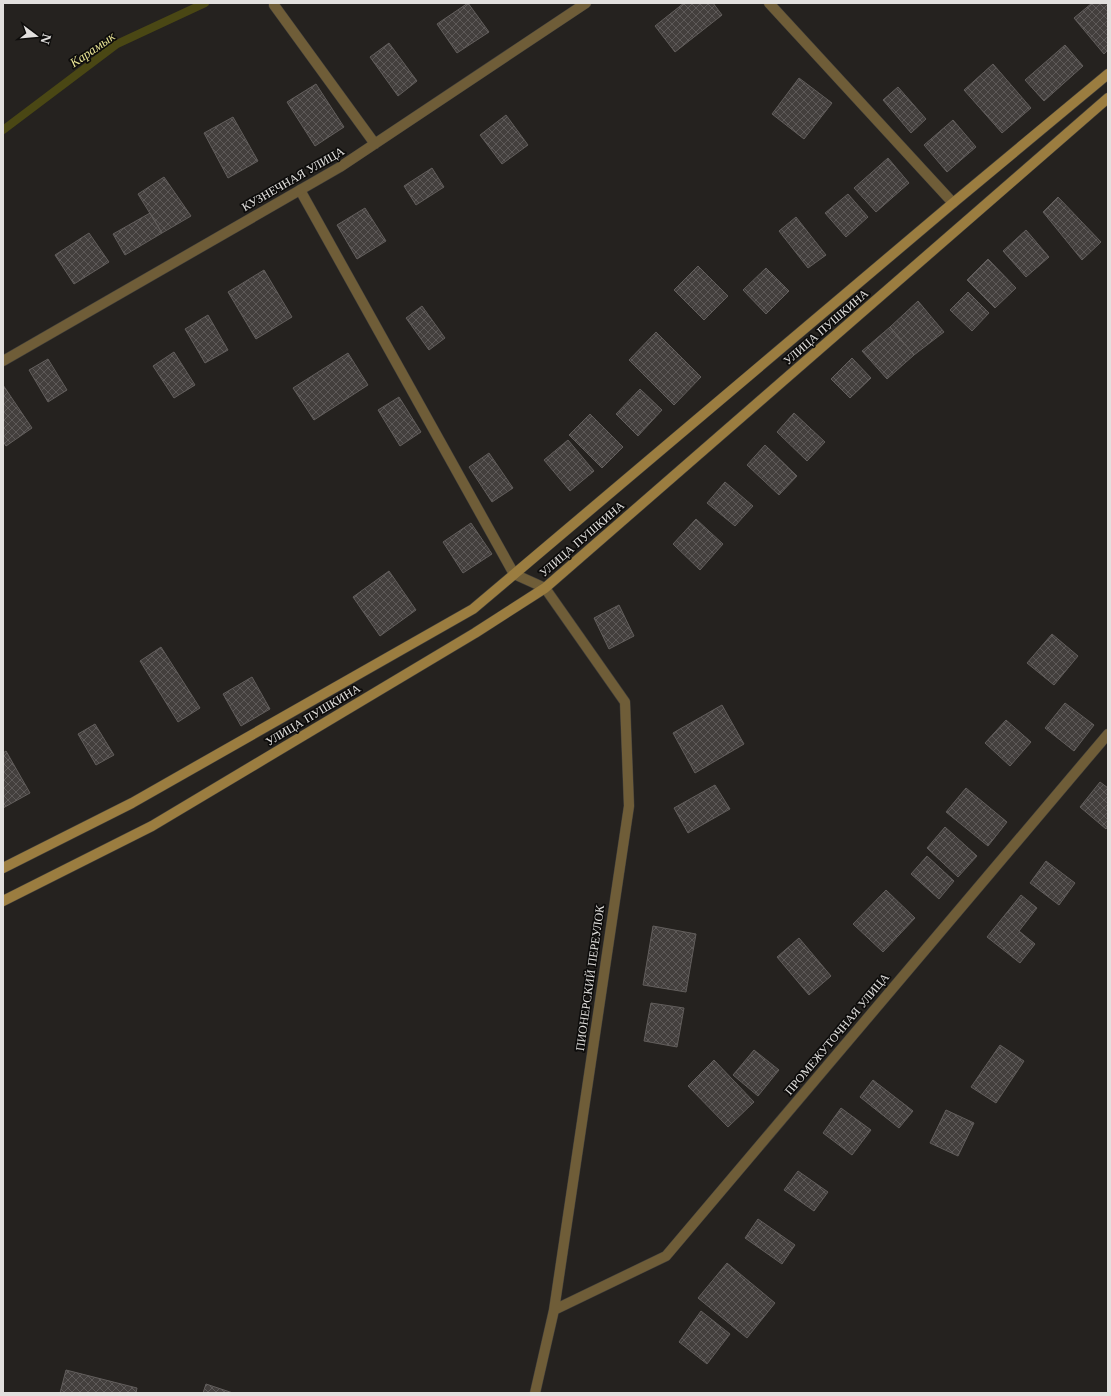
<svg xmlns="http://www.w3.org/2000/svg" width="1111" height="1396" font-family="'Libre Baskerville',serif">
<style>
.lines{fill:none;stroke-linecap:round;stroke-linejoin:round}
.stream{stroke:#4a4714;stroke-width:8}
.building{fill:url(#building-cross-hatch);stroke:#625e5c}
.lane-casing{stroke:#3f3d3a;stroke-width:11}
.street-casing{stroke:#3f3d3a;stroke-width:11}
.secondary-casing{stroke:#3f3d3a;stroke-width:11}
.lane{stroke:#6f5d38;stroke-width:10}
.street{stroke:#6f5d38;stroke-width:10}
.secondary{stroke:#9b7d40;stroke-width:10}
.labels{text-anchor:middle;stroke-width:3.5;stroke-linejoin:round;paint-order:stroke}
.street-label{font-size:12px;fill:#e2e0de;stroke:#0d0c0b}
.water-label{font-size:13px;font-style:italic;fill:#e8e394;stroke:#0d0c0b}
</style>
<defs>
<pattern id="building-cross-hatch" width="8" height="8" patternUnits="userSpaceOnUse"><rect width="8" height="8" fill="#433f3d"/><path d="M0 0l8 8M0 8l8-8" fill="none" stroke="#5e5a59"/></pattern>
</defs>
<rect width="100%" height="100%" fill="#25221f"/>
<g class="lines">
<path class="stream" d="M3,130L117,44L205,3"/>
</g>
<path class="building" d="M468,3L489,32L457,53L437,24Z
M684,3H713L722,15L675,52L655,26Z
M1092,3H1108V50L1104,54L1074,18Z
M389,43L417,81L398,96L370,57Z
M1065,45L1083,66L1044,101L1025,80Z
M993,64L1031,108L1002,133L964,90Z
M799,78L832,103L804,139L772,114Z
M316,84L344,127L315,146L287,102Z
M898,87L926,119L911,133L883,100Z
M506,115L528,145L502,164L480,135Z
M233,117L258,161L228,178L204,133Z
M953,120L976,147L947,172L924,145Z
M888,158L909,183L876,212L854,188Z
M432,168L444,187L416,205L404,186Z
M164,177L191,216L162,233L138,194Z
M848,194L868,217L846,237L825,213Z
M1058,197L1101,242L1082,260L1043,212Z
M365,208L386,241L357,259L337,225Z
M150,213L162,233L125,255L113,234Z
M796,217L826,255L808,268L779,231Z
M1026,230L1049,257L1026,277L1003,251Z
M89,233L109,262L74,284L55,255Z
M988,259L1016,288L995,308L967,280Z
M698,266L728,296L704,320L674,290Z
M766,268L789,291L766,314L743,290Z
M264,270L292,317L256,339L228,292Z
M968,292L989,313L972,331L950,310Z
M918,301L944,332L914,355L890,327Z
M422,306L445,338L429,350L406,318Z
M208,315L228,350L205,363L185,329Z
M890,327L914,355L887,379L862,351Z
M656,332L701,377L674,405L629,360Z
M174,352L195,385L174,398L153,366Z
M348,353L368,385L314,420L293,388Z
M852,358L871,378L850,398L831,379Z
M48,359L67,390L48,402L29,370Z
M3,385L32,428L6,446L3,441Z
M640,389L662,410L638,436L616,414Z
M399,397L421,432L400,446L378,410Z
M794,413L825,442L807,461L777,432Z
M590,414L623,447L602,468L569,435Z
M568,440L594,471L570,491L544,460Z
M765,445L797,476L779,495L747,465Z
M489,453L513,488L492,502L469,467Z
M725,482L753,506L735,526L707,503Z
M696,519L723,544L700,570L673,544Z
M471,523L492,554L463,573L443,542Z
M389,571L416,610L380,636L353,597Z
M619,605L634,636L609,649L594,618Z
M1052,634L1078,656L1054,685L1027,663Z
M161,647L200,708L178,722L140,661Z
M252,677L270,709L241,726L223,694Z
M1065,703L1094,725L1074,751L1045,728Z
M722,705L744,744L695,773L673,733Z
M1006,720L1031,742L1010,766L985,743Z
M95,724L114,755L96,765L78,734Z
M6,751L30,793L3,808V753Z
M1100,782L1108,788V826L1106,829L1080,807Z
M715,785L730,809L688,833L674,808Z
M966,788L1007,822L988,846L946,812Z
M945,827L977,856L958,877L927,848Z
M927,856L954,881L939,899L911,874Z
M1046,861L1075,883L1059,905L1030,883Z
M886,890L915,918L883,952L853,924Z
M1021,895L1037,908L1019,931L1035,944L1020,963L987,937Z
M653,926L696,934L686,992L643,985Z
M799,938L831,976L809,995L777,957Z
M651,1003L684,1008L677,1047L644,1041Z
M1000,1045L1024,1061L996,1103L971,1087Z
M754,1050L779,1070L758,1096L733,1075Z
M714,1060L754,1102L728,1127L688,1086Z
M873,1080L913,1111L899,1128L860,1097Z
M841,1108L871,1130L852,1155L823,1133Z
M946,1110L974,1123L958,1156L930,1143Z
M798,1171L828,1192L814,1211L784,1190Z
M758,1219L795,1245L782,1264L745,1238Z
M727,1263L775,1303L747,1338L698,1298Z
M701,1311L730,1334L707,1364L679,1342Z
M66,1370L137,1388L136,1393H60Z
M206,1384L233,1393H203Z"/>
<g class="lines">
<defs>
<path id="lane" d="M769,3L953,203
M300,190L514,574L545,588"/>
<path id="street" d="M274,5L375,144
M3,361L340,167L586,3
M554,1310L666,1256L1108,734
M535,1393L554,1310L629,806L625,702L545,588"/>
<path id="secondary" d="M3,868L132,803L473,609L953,203L1108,74
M3,901L152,826L475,633L545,588L1108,98"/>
</defs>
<use href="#lane" class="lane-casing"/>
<use href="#street" class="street-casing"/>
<use href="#secondary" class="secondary-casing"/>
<use href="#lane" class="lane"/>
<use href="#street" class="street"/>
<use href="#secondary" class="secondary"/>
</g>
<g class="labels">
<g class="street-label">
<text transform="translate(293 179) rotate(-30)" y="4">КУЗНЕЧНАЯ УЛИЦА</text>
<text transform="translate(826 327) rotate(-41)" y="4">УЛИЦА ПУШКИНА</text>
<text transform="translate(582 539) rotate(-41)" y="4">УЛИЦА ПУШКИНА</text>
<text transform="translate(313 715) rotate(-31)" y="4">УЛИЦА ПУШКИНА</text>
<text transform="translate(590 978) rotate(-82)" y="4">ПИОНЕРСКИЙ ПЕРЕУЛОК</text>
<text transform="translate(837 1034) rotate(-50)" y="4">ПРОМЕЖУТОЧНАЯ УЛИЦА</text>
</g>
<g class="water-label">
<text transform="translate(92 49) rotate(-35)" y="5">Карамык</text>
</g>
</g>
<rect width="1111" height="1396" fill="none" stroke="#e2e0de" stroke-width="8"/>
<g transform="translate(36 36) rotate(106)" stroke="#0d0c0b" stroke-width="3" paint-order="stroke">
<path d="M0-3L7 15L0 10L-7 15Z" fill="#e2e0de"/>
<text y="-6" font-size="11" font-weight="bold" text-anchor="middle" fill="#e2e0de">N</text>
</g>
</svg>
